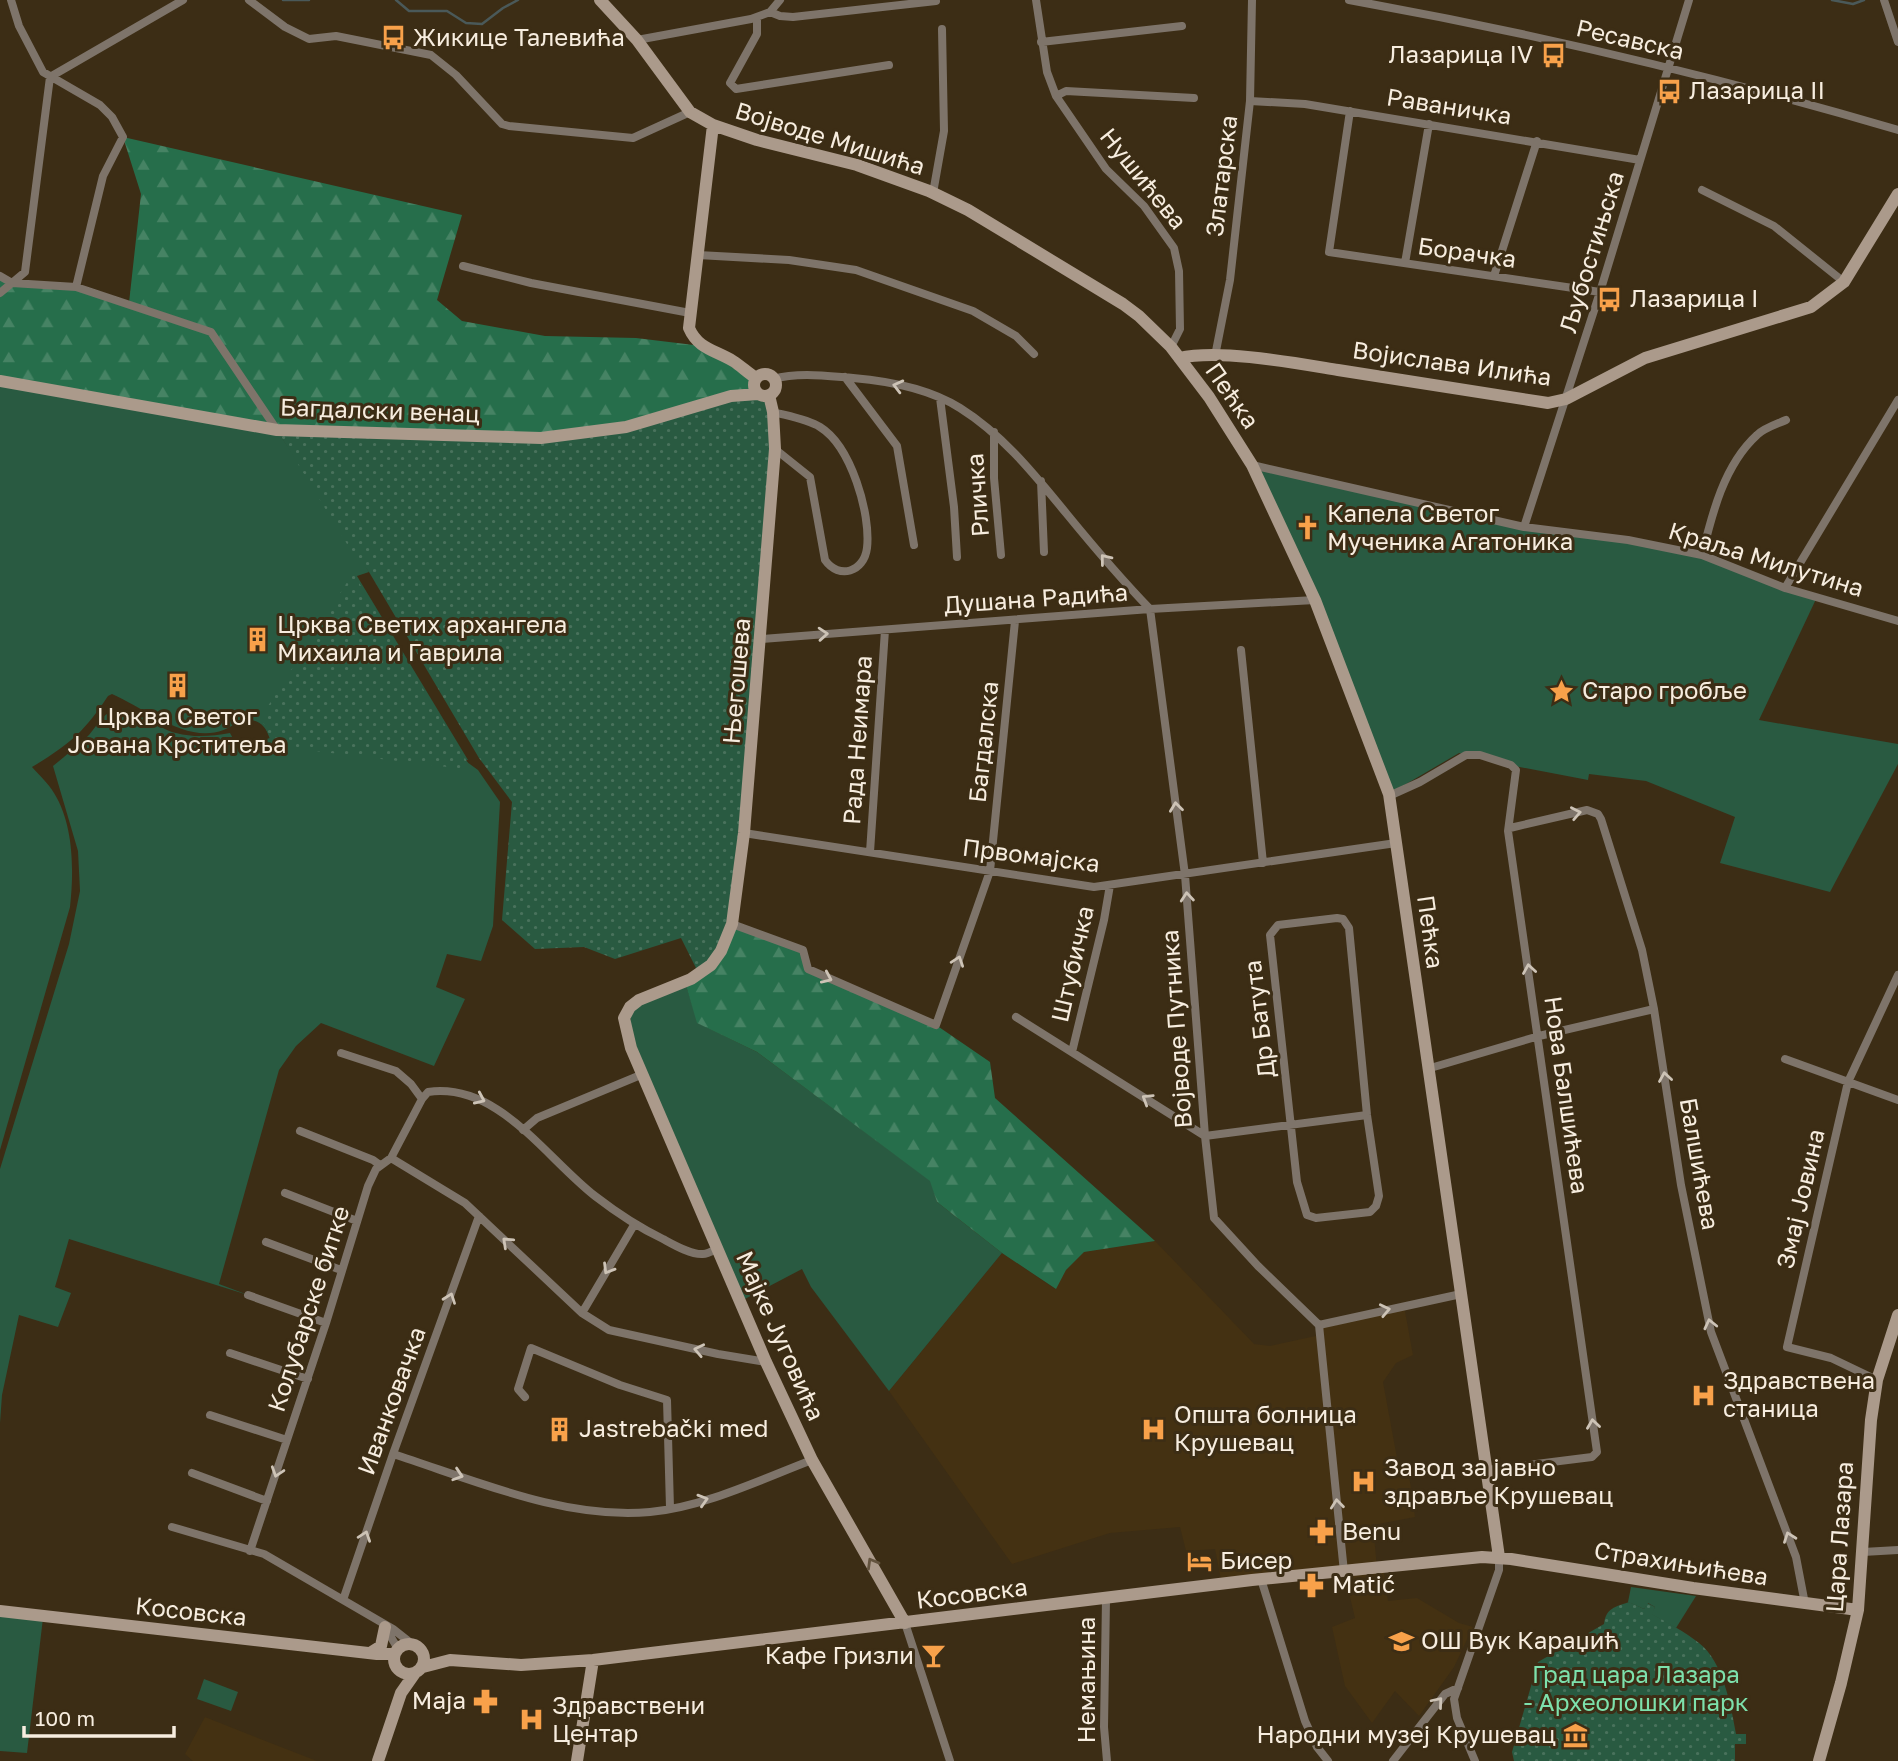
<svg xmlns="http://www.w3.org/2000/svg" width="1898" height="1761" font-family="'Golos Text',sans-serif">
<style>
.built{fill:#443112}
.grass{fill:#295a41}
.forest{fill:url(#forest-firs)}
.park{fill:url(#park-dots)}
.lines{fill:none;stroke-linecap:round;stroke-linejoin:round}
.stream{stroke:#4a5959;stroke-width:2.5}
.street{stroke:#7e746a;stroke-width:8}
.secondary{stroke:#ab9a8b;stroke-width:12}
.oneway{stroke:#cdc3b6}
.oneway2{stroke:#63533e}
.labels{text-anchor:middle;stroke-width:6;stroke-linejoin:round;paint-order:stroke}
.poi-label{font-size:24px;fill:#f7eddf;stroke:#3c2d15;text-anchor:start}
.street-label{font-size:24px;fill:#f7eddf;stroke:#3c2d15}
.park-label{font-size:24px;fill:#7de1ac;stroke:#3c2d15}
</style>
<defs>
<pattern id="forest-firs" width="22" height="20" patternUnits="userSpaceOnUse" patternTransform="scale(1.75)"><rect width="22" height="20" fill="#266e4b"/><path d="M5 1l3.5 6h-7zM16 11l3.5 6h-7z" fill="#468364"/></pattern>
<pattern id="park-dots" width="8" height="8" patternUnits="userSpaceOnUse" patternTransform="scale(1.75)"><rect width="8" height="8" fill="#295a41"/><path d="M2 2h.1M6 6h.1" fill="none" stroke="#49725c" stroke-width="1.8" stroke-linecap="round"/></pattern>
</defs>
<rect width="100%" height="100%" fill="#3c2d15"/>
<path class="built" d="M1155,1241L1254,1344L1270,1346L1320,1335L1319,1325L1404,1306L1413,1355L1396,1363L1383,1382L1399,1469L1408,1468L1415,1517L1373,1525L1377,1568L1383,1567L1388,1601L1417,1598L1459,1623L1473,1627L1454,1667L1419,1716L1395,1691L1372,1723L1345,1686L1332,1627L1355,1618L1344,1572L1221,1580L1215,1549L1186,1551L1180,1527L1110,1533L1012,1564L889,1391L1002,1253L1055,1289L1066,1270L1084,1252Z
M205,1717L268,1742L317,1761H193L185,1754Z"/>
<path class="grass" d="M0,380L277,430L369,572L357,576L468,760L415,755L467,762L478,770L500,802L493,926L481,961L447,954L436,987L465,999L434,1066L321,1023L296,1046L279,1070L219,1284L248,1295L69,1239L55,1287L71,1293L58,1327L19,1315L2,1395L0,1423V1169L69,944L80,891L78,851L53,766C64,757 75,748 86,738C95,730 100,716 112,711C130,704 157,729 176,733C195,738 212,736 230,733L236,744L247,751C258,751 260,740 270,738C264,723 257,719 241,719C200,756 151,711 112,694L108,696C84,732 70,744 32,767C39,775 48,783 54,793C74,825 74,871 70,907L0,1150Z
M1252,465L1524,527L1702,555L1817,597L1759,720L1898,744V764L1830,892L1720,863L1735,817L1646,781L1589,774L1588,780L1509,765L1459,753L1389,794L1368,735Z
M685,982L698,1023L757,1052L931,1181L937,1202L1002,1253L889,1391L811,1287L802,1269L741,1301L631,1048L630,1007Z
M1631,1587L1696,1596L1676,1628L1651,1614L1655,1607L1648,1603L1644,1609L1628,1602Z
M0,1611L43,1618L27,1753L0,1751Z
M204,1679L238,1692L231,1711L197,1699Z"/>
<path class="forest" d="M123,137L462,215L437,300L462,321L545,336L636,338L702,346L754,382V389L626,427L541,438L277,430L0,381V276L12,283L76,287L129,303L141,194Z
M732,924L803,950L808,969L936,1025L990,1062L995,1098L1155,1241L1084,1252L1066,1270L1056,1289L1002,1253L937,1202L930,1181L757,1052L697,1023L685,982Z"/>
<path class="park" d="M731,396H765L773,412L732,924L699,974L681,938L615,959L584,947L535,949L502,920L512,802L479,758L369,572L347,544L277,430L541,438L626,427Z
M353,573L468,763L464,769L273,746L261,717Z
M1629,1602L1644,1609L1647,1603L1655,1607L1652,1614C1668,1623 1685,1632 1699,1643C1723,1661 1731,1706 1736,1734H1746V1744H1735V1761H1514L1512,1752L1538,1662L1604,1624C1606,1608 1615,1607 1629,1602Z"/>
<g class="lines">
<path class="stream" d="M283,0H309
M396,0L409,11H447L466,23L482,24L503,8L518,0
M1832,0L1853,4L1864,0"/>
<path class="street" d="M11,0L19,26L43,72L100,105L112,117L123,137L103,176L76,287
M249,0L285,27L309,39L336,36L431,55L456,75L502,124L509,126L633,138L690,112
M1036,0L1047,72L1056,96L1106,169L1144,206L1174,248L1179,271L1180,329L1171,347
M1349,0C1534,33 1718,77 1898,130
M1884,0L1898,42
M770,12L780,16L793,17L936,1
M757,17V34L730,83L736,89L889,65
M637,40L751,19L770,12L780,0
M1041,42L1182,26
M1056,96L1066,91L1194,98
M1250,101L1305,104L1640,160
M1350,111L1329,252L1600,292
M1702,190L1774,226L1844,282
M933,193L944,131L942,29
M698,255L789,260L856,270L973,311L1016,336L1034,354
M1405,263L1429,124
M463,266L531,283L690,313
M0,276L12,283L76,287L211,332L277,430
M1494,276L1537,141
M0,293L25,272L50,77L183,0
M1215,356L1230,280L1250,101L1252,0
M845,377L897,446L914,545
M773,379C799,372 827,376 853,378C888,381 930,389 960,408C1003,435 1034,474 1066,513C1093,546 1121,579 1150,609L1185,875L1205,1136L1214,1218L1258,1266L1319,1325L1344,1572
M940,398L954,507L957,557
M773,412C788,416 807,419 820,427C851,446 871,514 867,548C864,572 839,580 825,560L810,477L775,449
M994,432V478L1001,555
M1252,465L1524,527L1628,540L1702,555L1785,588L1898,621
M1041,481L1044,552
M1524,527L1600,292L1689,0
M1702,555C1712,514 1724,465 1757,435C1764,428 1777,424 1786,420
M1785,588L1898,400
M761,639L1150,609L1315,600
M1241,650L1263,863
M1389,796L1420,782L1466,755H1480L1511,765L1516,770L1508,831L1597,1452L1592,1457L1487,1470
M1510,828L1587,810L1598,814L1601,819L1642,950L1654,1009L1681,1185L1711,1332L1796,1557L1805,1604
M744,833L1094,887L1396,843
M870,852L885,630
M1337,918L1343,919L1349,928L1367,1115L1379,1196L1376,1206L1370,1212L1316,1218L1307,1215L1297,1182L1270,935L1278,925Z
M732,924L803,950L808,969L936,1025L990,871L1015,621
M1016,1017L1205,1136
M1072,1052L1104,920L1110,885
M341,1053L396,1071L411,1084L422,1099
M1785,1059L1898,1100
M1427,1069L1539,1036L1654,1009
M523,1130L537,1118L643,1074
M300,1131L373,1160L380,1165
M1205,1136L1367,1115
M391,1158L465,1203L582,1313L609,1330L718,1354L766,1362
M285,1193L357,1221
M266,1242L341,1270
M248,1295L326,1323
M582,1313L634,1225
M1319,1325L1461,1294
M230,1353L308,1379
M1877,1380L1831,1358L1787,1347L1848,1082L1898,975
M525,1397L518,1389L531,1348L620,1385L667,1400L670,1508
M210,1415L287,1440
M393,1454C474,1480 565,1520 650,1512C704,1507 762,1479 812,1460
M192,1473L267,1501
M172,1527L264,1554L393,1629L412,1644
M250,1551L326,1323L368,1186L376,1169L391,1158L422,1099L428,1092C498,1082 545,1157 595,1196C617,1213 638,1227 663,1239C674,1245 691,1255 703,1254C708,1254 714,1250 718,1248
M1863,1552L1898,1550
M1261,1579L1305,1721L1317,1747L1328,1761
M1106,1599L1104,1727L1107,1761
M343,1600L393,1454L479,1216
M905,1623L950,1761
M385,1627L398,1649
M1393,1761L1445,1694L1458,1688
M1475,1761L1457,1718L1454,1699L1499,1570V1557"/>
<path class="secondary" d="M600,0L637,40L690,112L713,125L757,140L857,165L929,191L968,210L1123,304L1139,316L1171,347L1209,397L1252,465L1315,600L1389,794L1499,1557
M713,125L689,328C698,349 715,350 733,361C741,366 748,373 756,378
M1179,358C1221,349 1295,363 1338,370C1408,381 1478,392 1548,403L1566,399L1645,358L1811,307L1844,282L1898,194
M754 385a11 11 0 1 1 22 0a11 11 0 1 1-22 0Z
M0,381L277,430L541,438L626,427L731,396L758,394
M769,395L773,412L775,449L744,833L732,924L721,951L711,965L691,979L639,1000L630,1007L624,1018L631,1048L766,1362L812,1460L905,1623
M0,1611L377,1654H395
M394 1659a15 15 0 1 1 30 0a15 15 0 1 1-30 0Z
M370,1653L381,1646L385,1627
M423,1667L450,1660L521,1665L593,1660L1252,1580L1482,1557L1511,1559L1693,1588L1858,1610
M378,1761L401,1693L415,1673
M577,1761L593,1660
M1819,1761L1841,1683L1858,1610L1871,1420L1877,1380L1898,1315"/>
</g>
<defs><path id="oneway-chevron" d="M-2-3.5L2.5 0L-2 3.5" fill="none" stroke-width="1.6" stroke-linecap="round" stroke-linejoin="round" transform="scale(1.75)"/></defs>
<g class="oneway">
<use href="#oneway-chevron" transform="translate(898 386) rotate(-166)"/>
<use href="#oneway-chevron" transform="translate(1105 559) rotate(-129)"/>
<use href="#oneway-chevron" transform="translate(823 634) rotate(-4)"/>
<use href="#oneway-chevron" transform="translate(1176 807) rotate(-97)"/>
<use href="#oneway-chevron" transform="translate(1576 813) rotate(-11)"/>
<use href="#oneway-chevron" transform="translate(1187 897) rotate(-95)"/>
<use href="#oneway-chevron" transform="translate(958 961) rotate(-71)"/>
<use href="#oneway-chevron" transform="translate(1529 969) rotate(-99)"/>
<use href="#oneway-chevron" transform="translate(827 978) rotate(24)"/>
<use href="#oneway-chevron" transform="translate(1665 1077) rotate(-99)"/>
<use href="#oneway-chevron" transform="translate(480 1099) rotate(24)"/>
<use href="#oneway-chevron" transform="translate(1147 1099) rotate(-148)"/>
<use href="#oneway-chevron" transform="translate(507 1242) rotate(-137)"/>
<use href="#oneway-chevron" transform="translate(608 1269) rotate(121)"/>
<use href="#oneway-chevron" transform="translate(450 1298) rotate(-70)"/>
<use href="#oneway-chevron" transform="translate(1385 1310) rotate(-12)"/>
<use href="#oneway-chevron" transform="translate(1710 1324) rotate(-103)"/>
<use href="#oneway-chevron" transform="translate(699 1350) rotate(-168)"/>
<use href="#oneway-chevron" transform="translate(1593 1424) rotate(-98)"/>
<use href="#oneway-chevron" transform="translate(277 1472) rotate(108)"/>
<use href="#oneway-chevron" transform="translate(458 1475) rotate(18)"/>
<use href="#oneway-chevron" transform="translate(703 1500) rotate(-17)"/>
<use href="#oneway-chevron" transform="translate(1337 1504) rotate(-96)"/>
<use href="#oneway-chevron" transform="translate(365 1536) rotate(-71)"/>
<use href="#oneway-chevron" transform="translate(1789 1537) rotate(-110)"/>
<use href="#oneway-chevron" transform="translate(1438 1702) rotate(-50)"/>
</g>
<use class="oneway2" href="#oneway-chevron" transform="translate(872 1563) rotate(-120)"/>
<defs>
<symbol id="bus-bare" viewBox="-9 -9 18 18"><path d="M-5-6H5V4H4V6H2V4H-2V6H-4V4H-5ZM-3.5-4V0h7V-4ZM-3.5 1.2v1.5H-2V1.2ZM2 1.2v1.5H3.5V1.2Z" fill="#f8a14a" stroke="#3c2d15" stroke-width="2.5" paint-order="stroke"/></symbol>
<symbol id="church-bare" viewBox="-9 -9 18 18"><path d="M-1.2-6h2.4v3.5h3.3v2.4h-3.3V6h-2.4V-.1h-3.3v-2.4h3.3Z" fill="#f8a14a" stroke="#3c2d15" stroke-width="2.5" paint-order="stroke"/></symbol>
<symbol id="building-bare" viewBox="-9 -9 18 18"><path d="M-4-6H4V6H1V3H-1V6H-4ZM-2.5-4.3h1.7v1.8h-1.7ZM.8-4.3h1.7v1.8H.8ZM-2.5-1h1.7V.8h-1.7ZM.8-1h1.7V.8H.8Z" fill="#f8a14a" stroke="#3c2d15" stroke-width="2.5" paint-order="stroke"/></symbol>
<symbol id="sight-bare" viewBox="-9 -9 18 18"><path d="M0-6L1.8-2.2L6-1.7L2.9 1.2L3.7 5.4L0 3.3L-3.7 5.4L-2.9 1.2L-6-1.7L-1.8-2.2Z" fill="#f8a14a" stroke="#3c2d15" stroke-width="2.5" paint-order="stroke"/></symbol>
<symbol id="hospital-bare" viewBox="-9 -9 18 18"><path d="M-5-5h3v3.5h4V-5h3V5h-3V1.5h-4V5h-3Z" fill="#f8a14a" stroke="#3c2d15" stroke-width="2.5" paint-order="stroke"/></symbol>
<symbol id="pharmacy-bare" viewBox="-9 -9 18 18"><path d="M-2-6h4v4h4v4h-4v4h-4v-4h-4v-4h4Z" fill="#f8a14a" stroke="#3c2d15" stroke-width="2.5" paint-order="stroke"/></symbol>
<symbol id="hotel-bare" viewBox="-9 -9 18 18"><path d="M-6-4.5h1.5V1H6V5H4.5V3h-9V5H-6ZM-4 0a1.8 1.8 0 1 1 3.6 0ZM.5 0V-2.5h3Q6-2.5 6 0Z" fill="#f8a14a" stroke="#3c2d15" stroke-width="2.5" paint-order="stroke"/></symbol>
<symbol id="school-bare" viewBox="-9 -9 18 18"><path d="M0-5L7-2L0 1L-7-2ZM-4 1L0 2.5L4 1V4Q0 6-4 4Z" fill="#f8a14a" stroke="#3c2d15" stroke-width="2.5" paint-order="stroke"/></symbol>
<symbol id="bar-bare" viewBox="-9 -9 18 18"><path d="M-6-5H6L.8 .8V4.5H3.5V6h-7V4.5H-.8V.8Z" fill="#f8a14a" stroke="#3c2d15" stroke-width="2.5" paint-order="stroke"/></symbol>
<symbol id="museum-bare" viewBox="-9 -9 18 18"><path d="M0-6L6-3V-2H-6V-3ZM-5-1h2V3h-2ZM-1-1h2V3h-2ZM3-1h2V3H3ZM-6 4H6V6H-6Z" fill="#f8a14a" stroke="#3c2d15" stroke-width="2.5" paint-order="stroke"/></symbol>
</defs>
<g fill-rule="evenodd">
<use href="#bus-bare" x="376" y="20" width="35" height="35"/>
<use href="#bus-bare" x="1536" y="38" width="35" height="35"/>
<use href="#bus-bare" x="1652" y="74" width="35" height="35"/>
<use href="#bus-bare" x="1592" y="282" width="35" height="35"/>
<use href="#church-bare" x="1290" y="510" width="35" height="35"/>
<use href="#building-bare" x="240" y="622" width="35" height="35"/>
<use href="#building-bare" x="160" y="668" width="35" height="35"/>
<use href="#sight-bare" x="1544" y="674" width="35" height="35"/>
<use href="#hospital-bare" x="1686" y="1378" width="35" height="35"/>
<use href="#building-bare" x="542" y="1412" width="35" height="35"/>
<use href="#hospital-bare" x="1136" y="1412" width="35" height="35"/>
<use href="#hospital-bare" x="1346" y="1464" width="35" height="35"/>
<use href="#pharmacy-bare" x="1304" y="1514" width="35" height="35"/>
<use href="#hotel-bare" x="1182" y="1544" width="35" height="35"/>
<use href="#pharmacy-bare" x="1294" y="1568" width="35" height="35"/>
<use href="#school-bare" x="1384" y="1624" width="35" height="35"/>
<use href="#bar-bare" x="916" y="1638" width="35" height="35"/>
<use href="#pharmacy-bare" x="468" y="1684" width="35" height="35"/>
<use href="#hospital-bare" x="514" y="1702" width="35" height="35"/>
<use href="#museum-bare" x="1558" y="1718" width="35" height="35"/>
</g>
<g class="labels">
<g class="poi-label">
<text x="413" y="46">Жикице Талевића</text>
<text x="1533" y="63" text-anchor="end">Лазарица IV</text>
<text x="1689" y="99">Лазарица II</text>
<text x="1630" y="307">Лазарица I</text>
<text x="1327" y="522">Капела Светог<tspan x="1327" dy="28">Мученика Агатоника</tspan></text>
<text x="277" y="633">Црква Светих архангела<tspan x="277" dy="28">Михаила и Гаврила</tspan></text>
<text x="1582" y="699">Старо гробље</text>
<text x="177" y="725" text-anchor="middle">Црква Светог<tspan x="177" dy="28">Јована Крститеља</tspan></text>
<text x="1723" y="1389">Здравствена<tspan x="1723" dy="28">станица</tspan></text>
<text x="1174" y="1423">Општа болница<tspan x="1174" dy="28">Крушевац</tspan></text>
<text x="579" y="1437">Jastrebački med</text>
<text x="1384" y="1476">Завод за јавно<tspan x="1384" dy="28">здравље Крушевац</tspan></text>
<text x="1342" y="1540">Benu</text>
<text x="1220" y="1569">Бисер</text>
<text x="1332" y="1593">Matić</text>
<text x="1421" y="1649">ОШ Вук Караџић</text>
<text x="914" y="1664" text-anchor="end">Кафе Гризли</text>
<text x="466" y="1709" text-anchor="end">Маја</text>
<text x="552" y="1714">Здравствени<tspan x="552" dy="28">Центар</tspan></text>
<text x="1556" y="1743" text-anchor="end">Народни музеј Крушевац</text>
</g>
<g class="street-label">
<text transform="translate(1630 40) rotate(13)" y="8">Ресавска</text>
<text transform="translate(1449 107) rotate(9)" y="8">Раваничка</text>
<text transform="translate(830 139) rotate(17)" y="8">Војводе Мишића</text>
<text transform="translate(1222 176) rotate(-83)" y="8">Златарска</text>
<text transform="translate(1143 179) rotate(51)" y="8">Нушићева</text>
<text transform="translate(1592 252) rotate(-73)" y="8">Љубостињска</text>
<text transform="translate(1467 253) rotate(8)" y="8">Борачка</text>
<text transform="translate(1452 364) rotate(8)" y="8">Војислава Илића</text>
<text transform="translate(1232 396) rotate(55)" y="8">Пећка</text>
<text transform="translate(380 411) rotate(2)" y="8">Багдалски венац</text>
<text transform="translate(978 495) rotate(-94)" y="8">Рличка</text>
<text transform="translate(1766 560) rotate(17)" y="8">Краља Милутина</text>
<text transform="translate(1036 599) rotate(-4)" y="8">Душана Радића</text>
<text transform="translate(737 681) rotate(-85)" y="8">Његошева</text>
<text transform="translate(858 740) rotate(-86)" y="8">Рада Неимара</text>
<text transform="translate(984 742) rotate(-84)" y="8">Багдалска</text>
<text transform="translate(1031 856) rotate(7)" y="8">Првомајска</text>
<text transform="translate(1430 932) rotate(82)" y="8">Пећка</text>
<text transform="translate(1073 964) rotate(-77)" y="8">Штубичка</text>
<text transform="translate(1260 1019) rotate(-97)" y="8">Др Батута</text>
<text transform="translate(1177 1029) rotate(-94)" y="8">Војводе Путника</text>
<text transform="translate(1566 1095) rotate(82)" y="8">Нова Балшићева</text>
<text transform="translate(1699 1164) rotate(80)" y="8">Балшићева</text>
<text transform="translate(1801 1199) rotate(-77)" y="8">Змај Јовина</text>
<text transform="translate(309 1309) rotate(-72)" y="8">Колубарске битке</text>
<text transform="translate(780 1336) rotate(66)" y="8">Мајке Југовића</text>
<text transform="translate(392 1401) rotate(-70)" y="8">Иванковачка</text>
<text transform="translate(1840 1537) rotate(-86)" y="8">Цара Лазара</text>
<text transform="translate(1681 1564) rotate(9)" y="8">Страхињићева</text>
<text transform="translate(972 1594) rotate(-7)" y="8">Косовска</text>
<text transform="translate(191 1612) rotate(6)" y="8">Косовска</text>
<text transform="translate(1087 1680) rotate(-90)" y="8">Немањина</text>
</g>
<g class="park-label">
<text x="1636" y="1683">Град цара Лазара<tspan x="1636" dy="28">- Археолошки парк</tspan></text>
</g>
</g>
<path d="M24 1726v10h150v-10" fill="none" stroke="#f7eddf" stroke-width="3.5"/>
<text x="35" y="1726" font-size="21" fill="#f7eddf" stroke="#3c2d15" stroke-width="5" paint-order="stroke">100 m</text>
</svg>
